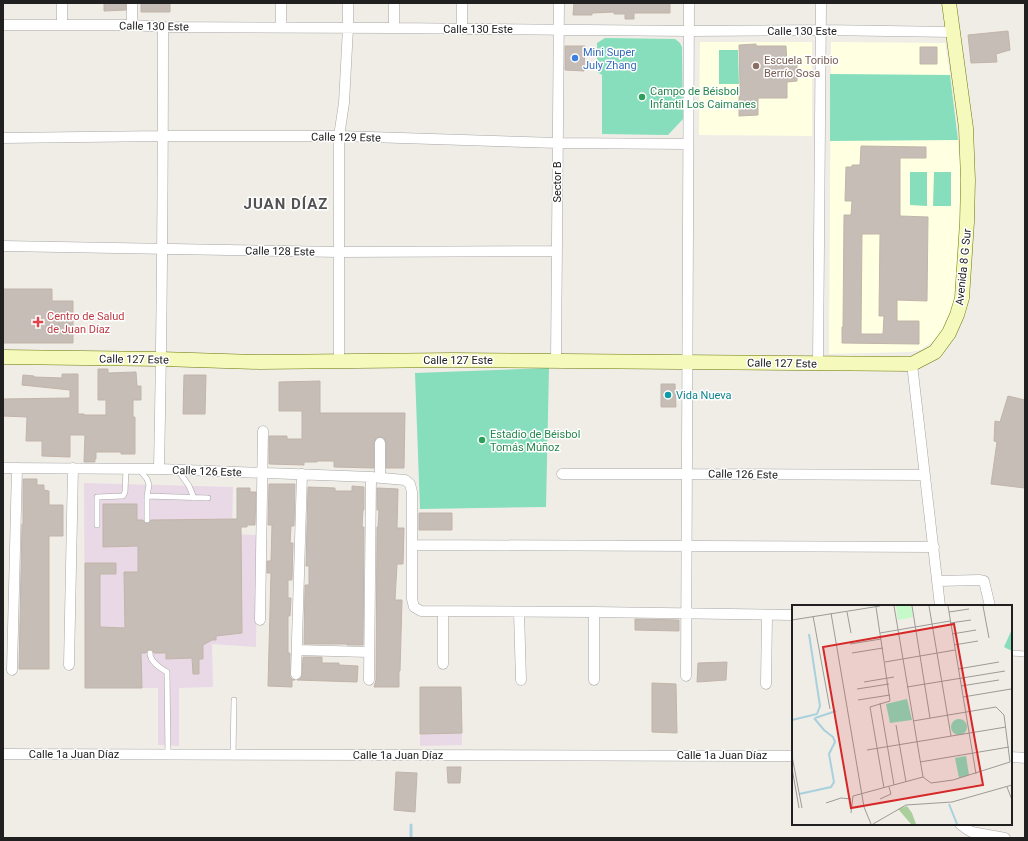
<svg xmlns="http://www.w3.org/2000/svg" width="1028" height="841" font-family="Roboto,sans-serif">
<style>
.industrial{fill:#e9d9e6}
.education{fill:#ffffe2}
.pitch{fill:#86debc}
.lines{fill:none;stroke-linecap:round;stroke-linejoin:round}
.stream{stroke:#a8d1dd;stroke-width:3}
.building{fill:#c5bdb6;stroke:#c2b4a9;fill-rule:evenodd}
.lane-casing{stroke:#a7a7a7;stroke-width:6}
.street-casing{stroke:#a7a7a7;stroke-width:11}
.secondary-casing{stroke:#6c7806;stroke-width:15}
.lane{stroke:#fff;stroke-width:5}
.street{stroke:#fff;stroke-width:10}
.secondary{stroke:#f6f9bc;stroke-width:14}
.shop-dot{fill:#3f7fe0;stroke:#fff;stroke-width:1.5}
.education-dot{fill:#8d6e63;stroke:#fff;stroke-width:1.5}
.leisure-dot{fill:#2e9e5b;stroke:#fff;stroke-width:1.5}
.health-dot{fill:#e0444e;stroke:#fff;stroke-width:1.5}
.culture-dot{fill:#0f9aa8;stroke:#fff;stroke-width:1.5}
.labels{text-anchor:middle;stroke-width:3;stroke-linejoin:round;paint-order:stroke}
.street-label{font-size:11px;fill:#202020;stroke:#fff}
.shop-label{font-size:11px;fill:#366cbe;stroke:#fff;text-anchor:start}
.education-label{font-size:11px;fill:#785e54;stroke:#fff;text-anchor:start}
.leisure-label{font-size:11px;fill:#27864d;stroke:#fff;text-anchor:start}
.health-label{font-size:11px;fill:#be3a42;stroke:#fff;text-anchor:start}
.culture-label{font-size:11px;fill:#0d838f;stroke:#fff;text-anchor:start}
.district-label{font-size:15px;font-weight:bold;letter-spacing:1px;fill:#535353;stroke:#fff}
.inset-river{fill:none;stroke:#a8d1dd;stroke-width:2}
.inset-road{fill:none;stroke:#9d9b97;stroke-width:1}
.view{fill:#d62828;fill-opacity:0.15;stroke:#d62828;stroke-width:2}
.inset-edge{fill:none;stroke:#202020;stroke-width:2}
</style>
<rect width="100%" height="100%" fill="#f0ede7"/>
<path class="industrial" d="M84,483L233,487L232,534L257,535L256,647L212,644L213,687L179,688V746L158,745V688H85Z
M420,687H461L462,745L420,746Z"/>
<path class="education" d="M700,42H812V136L699,135Z
M831,42L945,43L950,75L962,176L961,210L955,305L948,326L932,342L920,350L910,352L829,354Z"/>
<path class="pitch" d="M605,38L675,39L680,43L682,47L683,119L668,135L602,134V75L597,72V43Z
M719,50H738L739,84H719Z
M830,74L950,75L958,140L830,141Z
M910,172H927V206L910,205Z
M934,172H951V206H933Z
M549,368L546,507L420,509L415,373Z"/>
<g class="lines">
<path class="stream" d="M411,825V838"/>
</g>
<path class="building" d="M104,3H126V10L104,11Z
M141,3H170V12H141Z
M574,3H670V13H634V19H625V14H614V12L592,13V15H573Z
M1008,31L1010,50L996,54L997,62L971,63L968,35Z
M756,44V46H786L787,65H797V81L787,82V98H758V115L739,116V87H740L739,45Z
M565,46H585L584,71L565,70Z
M920,47H937V64H920Z
M861,146L926,147V158H900V216L928,217L927,301L897,300V321H919V344L842,343V327H843L844,215H851L852,201H845L846,167H852V165H860ZM862,234H880L879,316H884L883,334H861Z
M3,289H52V301H73V343H3Z
M98,369H108V373L136,372L137,386H141V400H133V417H135V454H121V452H96V459L95,458V462H84L85,435H70V457L42,456V441H26L27,417L3,416V399L70,398V390L22,385L23,375L34,376V377L62,378V374H78V414H84V415H106V400H98Z
M184,375H206L205,414H183Z
M320,381V413H405L404,468H386V443L384,438L380,437L376,438L374,443V468L334,467V461H318L317,462H304V465L269,464V436H287V439H302V411H279V382Z
M661,384H675L676,407H661Z
M1008,396L1025,400V488L991,484L997,442L994,441L995,421L1000,422Z
M23,479H37V485H44V490L49,491V505H63V536H49V669H19L22,524H23Z
M269,484H295L294,526H291L290,543H293L292,580H288V598H291L290,616H288V653H290V677L292,679L295,680H292V687L268,686L271,573H267V561H271L272,525H268Z
M352,486L364,487V510H363L362,527H364L363,645H347V644H304L305,585H309V566H306L308,487L335,488V491H352Z
M237,488H250V492H256L255,525H247V527H241L242,633L216,636V640H212L203,645V659H199V674H193L192,658L166,659V653H154L153,650L150,649L147,650L146,653H141L142,688H85V563H116V574H100V627L125,628L124,572H138V546L103,547V504H137V520H143L144,522L147,524L149,523L151,520L237,519Z
M377,488L398,489L397,528H404L403,564H397L395,600H402L400,671H399V687H374L376,680L377,527H378L379,510H377Z
M419,513H452V530H419Z
M635,619L679,620V631L635,630Z
M303,657H322V663H339V665L358,666L357,682L297,680L301,678L302,675Z
M727,662L726,680L697,682L698,663Z
M652,683L676,684L677,733L652,732Z
M420,687H461L462,733L420,734Z
M447,767H461L460,783H448Z
M396,772L417,773L415,812L394,810Z"/>
<g class="lines">
<defs>
<path id="lane" d="M139,469L147,479L149,485L147,496V520
M178,470L189,486L194,498
M147,496L208,498
M97,525V497L123,496L125,492L126,469
M150,653C150,662 160,668 167,672L168,755
M1011,653L1025,654
M233,755L234,700"/>
<path id="street" d="M62,24V3
M3,25H132L163,27L394,28L689,31L821,30L953,32
M132,25V3
M281,27V3
M394,28V3
M462,29V3
M3,138L163,136H339L558,143L688,144
M3,246L339,252L557,251
M556,360L559,3
M339,361V136L344,103L348,28V3
M818,363L821,3
M912,364L940,606
M3,468L159,469L371,477L405,480L410,484L412,492V599L414,607L421,611L594,612L793,615
M159,469C162,322 163,174 163,27
M562,474H686L925,475
M380,477V443
M412,545L934,547
M938,581L979,580L984,581L990,606
M519,612L521,680
M260,620L263,431
M297,650L368,652
M443,664V612
M69,665L73,468
M12,670L17,468
M296,674L302,474
M686,676L689,3
M369,680L371,477
M594,680V612
M766,684L767,615
M3,754L793,756
M1011,757L1025,758
M960,824L968,830L972,832L1005,838"/>
<path id="secondary" d="M3,357L161,359L259,362L453,360L912,364L935,352L949,333L957,315L962,298L967,222L968,180L966,128L949,3"/>
</defs>
<use href="#lane" class="lane-casing"/>
<use href="#street" class="street-casing"/>
<use href="#secondary" class="secondary-casing"/>
<use href="#lane" class="lane"/>
<use href="#street" class="street"/>
<use href="#secondary" class="secondary"/>
</g>
<circle class="shop-dot" cx="575" cy="58" r="4"/>
<circle class="education-dot" cx="756" cy="66" r="4"/>
<g class="leisure-dot">
<circle cx="642" cy="97" r="4"/>
<circle cx="482" cy="440" r="4"/>
</g>
<path class="health-dot" d="M36 316h4v4h4v4h-4v4h-4v-4h-4v-4h4z"/>
<circle class="culture-dot" cx="668" cy="395" r="4"/>
<g class="labels">
<g class="street-label">
<text transform="translate(154 26) rotate(1)" y="4">Calle 130 Este</text>
<text x="478" y="33">Calle 130 Este</text>
<text x="802" y="35">Calle 130 Este</text>
<text transform="translate(346 137) rotate(1)" y="4">Calle 129 Este</text>
<text transform="translate(557 182) rotate(-90)" y="4">Sector B</text>
<text transform="translate(280 251) rotate(1)" y="4">Calle 128 Este</text>
<text transform="translate(963 267) rotate(-84)" y="4">Avenida 8 G Sur</text>
<text transform="translate(134 359) rotate(1)" y="4">Calle 127 Este</text>
<text x="458" y="364">Calle 127 Este</text>
<text transform="translate(782 363) rotate(1)" y="4">Calle 127 Este</text>
<text transform="translate(207 471) rotate(2)" y="4">Calle 126 Este</text>
<text transform="translate(743 474) rotate(1)" y="4">Calle 126 Este</text>
<text x="74" y="758">Calle 1a Juan Díaz</text>
<text x="398" y="759">Calle 1a Juan Díaz</text>
<text x="722" y="759">Calle 1a Juan Díaz</text>
</g>
<g class="shop-label">
<text x="583" y="56">Mini Super<tspan x="583" dy="13">July Zhang</tspan></text>
</g>
<g class="education-label">
<text x="764" y="64">Escuela Toribio<tspan x="764" dy="13">Berrío Sosa</tspan></text>
</g>
<g class="leisure-label">
<text x="650" y="95">Campo de Béisbol<tspan x="650" dy="13">Infantil Los Caimanes</tspan></text>
<text x="490" y="438">Estadio de Béisbol<tspan x="490" dy="13">Tomás Múñoz</tspan></text>
</g>
<g class="health-label">
<text x="47" y="320">Centro de Salud<tspan x="47" dy="13">de Juan Díaz</tspan></text>
</g>
<g class="culture-label">
<text x="676" y="399">Vida Nueva</text>
</g>
<g class="district-label">
<text x="286" y="209">JUAN DÍAZ</text>
</g>
</g>
<g transform="translate(792 605)">
<rect width="220" height="220" fill="#f0ede7"/>
<path d="M115,201L120,208L124,219H119L106,204Z" fill="#abcf9c"/>
<path d="M104,1H119L121,12L106,15Z" fill="#c5f9c9"/>
<path d="M220,24V46L212,42ZM115,94L120,115L98,118L94,99ZM159 122a8 8 0 1 1 16 0a8 8 0 1 1-16 0ZM174,151L177,170L167,173L163,153Z" fill="#86debc"/>
<path class="inset-river" d="M23,113L44,106M0,115L25,109L28,101L17,29M7,189L39,182L42,177L37,149L43,137L41,132L32,125L22,113M157,199L165,219"/>
<path class="inset-road" d="M102,1L131,172M120,1L138,113M137,1L159,131M156,1L184,169M191,1L197,33M84,2L98,96L78,102L92,183M55,7L59,28M157,7L177,4M39,8L72,202L79,219M21,11L38,104M0,15L88,1M158,18L179,15M88,28L158,16M160,29L184,25M58,39L89,34M162,40L186,36M60,48L91,43M93,57L163,45M166,64L207,57M220,68V98M72,77L102,72M169,81L207,75M115,82L213,66M65,84L97,79M171,92L219,84M66,95L98,90M88,98L102,180M121,116L204,102L212,110L218,157M104,120L114,177M75,145L214,122M0,151L10,203M128,157L217,142M0,163L7,203M131,172L139,178L161,175L218,157M215,182L220,195M88,194L99,189L97,182M34,198L49,193L59,194M59,208L61,191L131,172M81,219L114,200L160,197L220,180"/>
<path class="view" d="M162,19L191,180L59,203L31,42Z"/>
<rect width="220" height="220" class="inset-edge"/>
</g>
<rect width="1028" height="841" fill="none" stroke="#202020" stroke-width="8"/>
</svg>
